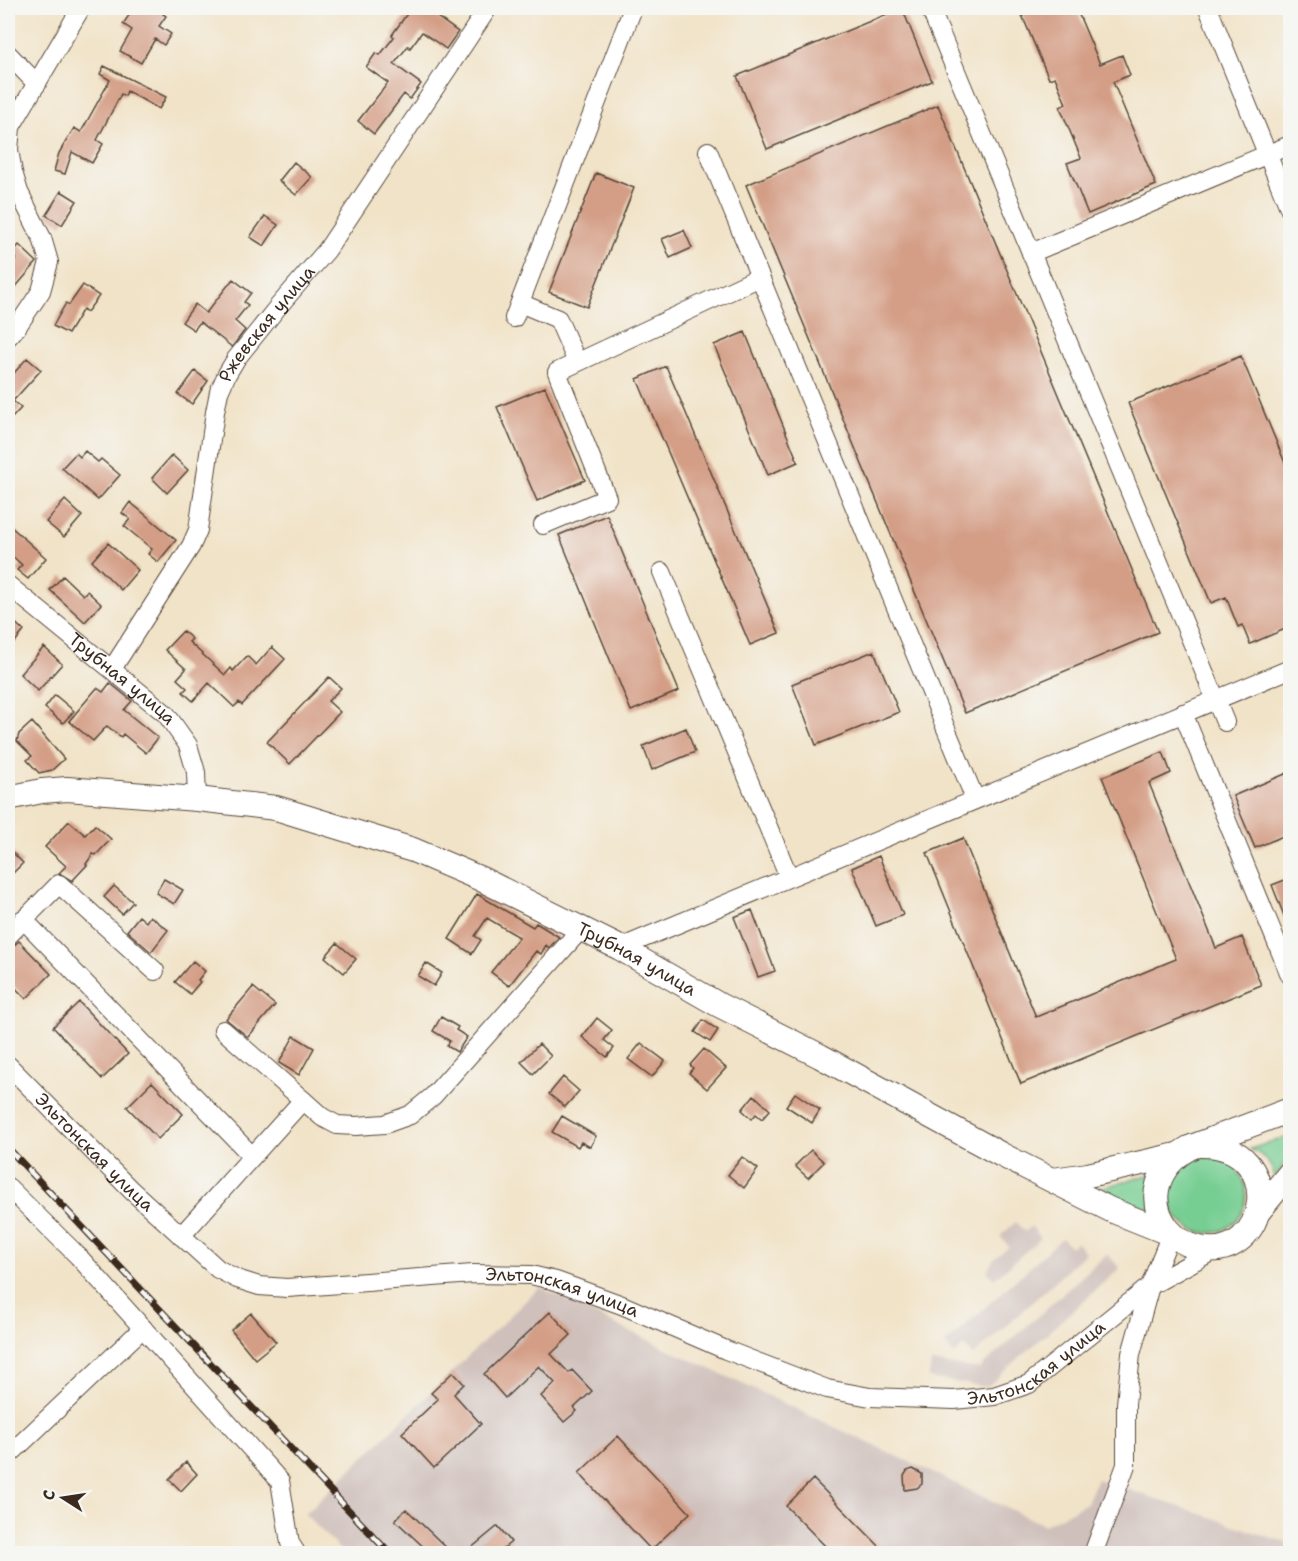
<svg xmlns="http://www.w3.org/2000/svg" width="1298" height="1561" font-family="'Shantell Sans',sans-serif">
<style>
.industrial{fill:#cfc0bb}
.green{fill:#77ce93;stroke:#597c58;stroke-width:1.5}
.building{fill:#d49e86}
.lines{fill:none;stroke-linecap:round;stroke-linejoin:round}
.minor-casing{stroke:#564638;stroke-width:20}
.major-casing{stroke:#564638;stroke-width:26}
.minor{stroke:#fff;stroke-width:18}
.major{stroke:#fff;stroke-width:24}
.rail-casing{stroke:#3b2a1e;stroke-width:7}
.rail{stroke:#f6f6f2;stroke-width:4.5;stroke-dasharray:14;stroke-linecap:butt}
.labels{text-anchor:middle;stroke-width:6;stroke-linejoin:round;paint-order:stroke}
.street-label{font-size:18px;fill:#3b2a1e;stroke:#f6f6f2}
</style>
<rect width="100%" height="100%" fill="#f6f6f2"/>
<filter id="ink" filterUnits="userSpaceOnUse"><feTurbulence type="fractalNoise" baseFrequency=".0167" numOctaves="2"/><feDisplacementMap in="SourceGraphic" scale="12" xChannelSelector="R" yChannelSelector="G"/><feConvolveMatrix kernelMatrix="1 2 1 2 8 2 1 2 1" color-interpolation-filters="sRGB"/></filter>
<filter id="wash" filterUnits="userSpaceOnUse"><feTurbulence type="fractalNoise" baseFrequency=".008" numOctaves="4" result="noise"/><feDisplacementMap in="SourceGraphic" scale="24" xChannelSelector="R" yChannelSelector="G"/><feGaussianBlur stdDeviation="1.35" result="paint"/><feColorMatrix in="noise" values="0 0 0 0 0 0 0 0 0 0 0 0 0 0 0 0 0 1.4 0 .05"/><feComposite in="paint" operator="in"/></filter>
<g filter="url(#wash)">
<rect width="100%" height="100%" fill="#f1e3c8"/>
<path class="industrial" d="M1016,1222L1025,1232L1031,1226L1041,1238L994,1279L987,1271L994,1259L1009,1247L1000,1236Z
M1062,1238L1071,1247L1076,1242L1086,1253L973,1356L964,1346L954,1355L945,1344Z
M1107,1254L1120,1268L987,1387L929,1378L931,1362L979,1369Z
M540,1287L627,1330L1044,1525L1087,1503L1097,1479L1290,1544V1553L344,1554L305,1514Z"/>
<path class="green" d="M1290,1136V1156L1275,1177C1270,1162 1264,1155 1250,1149Z
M1170 1195a38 38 0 1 1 76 0a38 38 0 1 1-76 0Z
M1155,1173L1152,1211L1097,1189Z"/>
<g id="blocks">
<path class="building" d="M134,8H167L163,14L166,16L159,26L171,34L164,45L155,39L141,63L120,51L132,30L123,24Z
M411,8H442L436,16L458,32L446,49L422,32L410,48L408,46L394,64L421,84L410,99L404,94L374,134L358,121L388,83L366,67L376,53L380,55L394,37L392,35Z
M902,8L932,81L767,149L737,76Z
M1019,8H1076L1100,64L1122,55L1130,75L1113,82L1156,185L1088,214L1067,163L1081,158L1060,107L1066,104L1055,77L1049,79Z
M104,66L166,97L159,109L127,91L125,96L121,94L97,140L103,144L92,163L72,152L65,174L54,171L59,153L74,128L81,132L110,80L100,74Z
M938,105L1158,632L965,713L746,185Z
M294,162L312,177L296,195L279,181Z
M596,173L634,188L587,307L549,292Z
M61,191L77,201L62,225L46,215Z
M265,216L278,225L264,246L250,237Z
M684,230L692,248L670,258L662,239Z
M19,245L37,262L14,289L8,283V269L16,259L11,254Z
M233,279L251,293L244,302L248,305L235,321L245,330L232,347L200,322L194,330L182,322L195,304L206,313Z
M83,285L99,296L87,312L83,309L68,334L53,326L66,303L69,305Z
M745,332L798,462L768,475L714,345Z
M1241,356L1290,475V627L1250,644L1242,625L1238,627L1226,597L1211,603L1128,403Z
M27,358L41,370L13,401L21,408L8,422V380Z
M666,366L779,633L750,645L637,379Z
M195,371L208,381L192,404L178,394Z
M545,387L585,480L537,501L497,407Z
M85,451L98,462L101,459L120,475L98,500L62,468L76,453L80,457Z
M172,455L188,470L167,493L152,478Z
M65,500L82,516L64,537L46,522Z
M130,502L176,540L158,562L148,554L152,549L124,526L130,519L122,513Z
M607,515L679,691L631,711L559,535Z
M8,524L46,558L28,579L17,570L22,565L8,552Z
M108,543L138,570L121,590L92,561Z
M63,576L83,595L87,591L101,604L85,622L50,590Z
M8,616L24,631L8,650Z
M183,631L192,639L189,642L225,675L231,668L233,671L247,656L256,665L272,647L285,659L242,705L239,702L234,707L209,683L193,701L183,692L187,688L177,679L186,669L165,650Z
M44,647L62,664L38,691L20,674Z
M874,651L899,712L816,745L792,684Z
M329,677L341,688L328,701L340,712L290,764L267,742Z
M110,683L132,701L124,710L158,738L146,753L123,734L121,737L107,726L93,741L69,721L97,688L103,692Z
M55,695L74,711L63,723L45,708Z
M32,722L64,759L52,770L39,773L27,760L32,756L17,741L19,734Z
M686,728L695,752L652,770L643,746Z
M1163,752L1171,773L1149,783L1216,948L1242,937L1261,985L1021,1084L927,853L963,838L1036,1017L1176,959L1102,777Z
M1290,772V833L1255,848L1233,796Z
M69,821L85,835L95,825L111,839L96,855L93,854L86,864L87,865L72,881L59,873L66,866L45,847Z
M8,848L23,863L8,878Z
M879,856L903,915L876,926L852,868Z
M1290,878V931L1272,885Z
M164,879L183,890L174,904L156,893Z
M114,886L133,902L122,914L104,897Z
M477,894L533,927L536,923L559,937L549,948L546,945L541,954L536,951L509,986L491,972L519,937L487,918L475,936L481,940L472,954L449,939Z
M752,910L775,971L758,977L734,917Z
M139,916L146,922L150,916L168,930L151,952L127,931Z
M19,941L51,974L26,999L8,980V947H12Z
M337,943L356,959L344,973L325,957Z
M193,961L205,971L198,980L200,982L190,994L175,982Z
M426,963L442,973L434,986L418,976Z
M253,987L275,1005L248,1037L226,1019Z
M79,1002L128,1054L102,1079L53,1027Z
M441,1017L458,1027L456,1030L467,1037L457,1052L447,1046L450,1041L433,1031Z
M597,1018L612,1030L604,1040L614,1048L607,1057L582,1037Z
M703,1020L718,1030L710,1042L695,1032Z
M294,1036L314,1048L299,1075L279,1063Z
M641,1043L665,1061L652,1077L628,1059Z
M539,1044L551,1056L533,1074L521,1062Z
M704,1049L726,1068L707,1089L689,1073L693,1068L690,1065Z
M563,1077L579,1091L565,1107L549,1094Z
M152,1082L183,1114L158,1139L127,1107Z
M795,1093L820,1110L812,1123L786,1106Z
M754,1095L770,1110L762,1119L756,1114L752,1119L742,1110Z
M562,1116L596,1136L590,1147L581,1142L578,1147L552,1132Z
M811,1150L824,1162L808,1178L795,1166Z
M742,1157L758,1169L744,1188L728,1175Z
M550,1312L571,1335L551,1354L569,1373L572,1370L592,1391L574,1408L577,1411L564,1422L541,1396L555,1383L539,1366L505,1398L484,1374Z
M251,1313L276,1342L255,1359L231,1330Z
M453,1372L464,1384L454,1394L481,1424L434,1468L402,1433L438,1399L431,1393Z
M618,1436L690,1513L651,1550L579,1473Z
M186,1462L197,1474L181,1491L169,1479Z
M913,1469L922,1474V1484L917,1488L905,1490L904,1476L907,1471Z
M813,1479L887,1554H833L786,1506Z
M406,1509L453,1554H431L395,1520Z
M498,1526L511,1542L497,1554H464Z"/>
</g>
</g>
<g filter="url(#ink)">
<use href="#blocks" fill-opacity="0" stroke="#564638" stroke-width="1.5"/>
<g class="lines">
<defs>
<g id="minor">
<path d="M930,8L1225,722"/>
<path d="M1208,8L1290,210"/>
<path d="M8,54L37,84"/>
<path d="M708,151L975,799"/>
<path d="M1031,253L1290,145"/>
<path d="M520,303L558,319L577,362"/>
<path d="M514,318L633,8"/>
<path d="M8,337L17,327L41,291L49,262L42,238L19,192L13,172L9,150L11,127L81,8"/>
<path d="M543,525L607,498L557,372L760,277"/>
<path d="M662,572L789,877"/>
<path id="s1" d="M8,585L166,714L188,745L196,772L197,799"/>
<path id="s2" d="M112,669L191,546L198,530L215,412L219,392L227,374L236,359L277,308L327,250L488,8"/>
<path d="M1183,713L1290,975"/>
<path d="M23,919L252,1156"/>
<path d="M8,936L59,884L155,971"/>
<path d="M620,948L1290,669"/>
<path id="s3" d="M8,1065L131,1190L218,1269L237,1279L259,1286L287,1288L473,1274L531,1275L556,1281L622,1305L726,1350L827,1389L870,1397L954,1400L994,1396L1029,1384L1150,1286L1218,1248"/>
<path d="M303,1100L322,1117L337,1125L356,1126L385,1124L410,1115L433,1096L581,929"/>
<path d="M8,1187L78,1256L280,1481L290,1543L297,1554"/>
<path d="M181,1236L303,1100L223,1030"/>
<path d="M8,1456L143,1328"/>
<path d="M1093,1554L1126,1465V1404L1131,1354L1150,1286L1171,1234"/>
</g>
<g id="major">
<path id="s4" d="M8,798L42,791L67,789L197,799L276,808L413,850L481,879L620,948L719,1005L820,1056L1002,1155L1111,1210L1171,1234"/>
<path d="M1202,1145C1287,1145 1270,1263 1199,1248C1187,1245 1176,1239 1168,1229C1145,1199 1158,1166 1189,1148L1290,1110"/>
<path d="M1053,1180L1088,1175L1177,1155"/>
<path d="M1258,1212L1290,1173"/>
</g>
</defs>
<use href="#minor" class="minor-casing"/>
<use href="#major" class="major-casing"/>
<use href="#minor" class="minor"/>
<use href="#major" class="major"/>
<defs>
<path id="rail" d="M8,1148L390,1554"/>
</defs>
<use href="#rail" class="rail-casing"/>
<use href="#rail" class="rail"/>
</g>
</g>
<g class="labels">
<g class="street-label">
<text dy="6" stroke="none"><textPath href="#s2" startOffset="387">Ржевская улица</textPath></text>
<text dy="6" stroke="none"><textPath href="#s1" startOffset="148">Трубная улица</textPath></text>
<text dy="6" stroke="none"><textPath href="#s4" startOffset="662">Трубная улица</textPath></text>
<text dy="6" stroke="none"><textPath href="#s3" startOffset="123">Эльтонская улица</textPath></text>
<text dy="6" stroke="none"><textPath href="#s3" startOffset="644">Эльтонская улица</textPath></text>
<text dy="6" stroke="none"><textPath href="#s3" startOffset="1148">Эльтонская улица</textPath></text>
</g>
</g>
<rect width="1298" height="1561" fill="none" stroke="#f6f6f2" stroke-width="30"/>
<g transform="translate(63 1498) rotate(282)" stroke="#f6f6f2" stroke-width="4.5" paint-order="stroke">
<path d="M0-4.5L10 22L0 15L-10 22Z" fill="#3b2a1e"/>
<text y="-9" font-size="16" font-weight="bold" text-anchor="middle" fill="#3b2a1e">С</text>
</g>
</svg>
